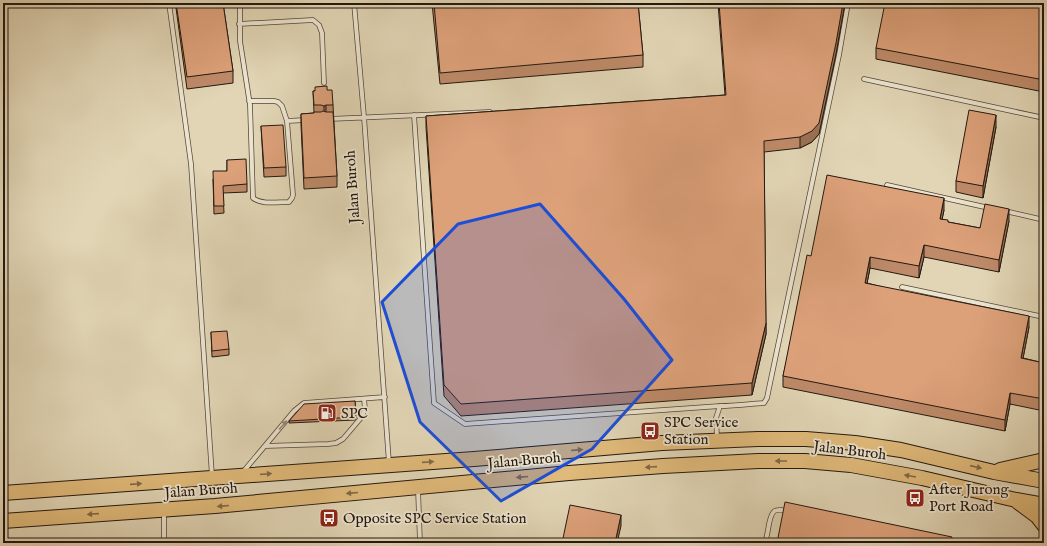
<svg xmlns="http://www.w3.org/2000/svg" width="1047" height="546" font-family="'IM FELL English',serif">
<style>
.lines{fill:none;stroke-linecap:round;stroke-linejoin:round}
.service-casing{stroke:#524739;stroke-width:5.5}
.trunk-casing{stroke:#231810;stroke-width:16}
.service{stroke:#ece4cf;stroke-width:4}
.trunk{stroke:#e0ba7a;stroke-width:14}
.wall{fill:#be8a69;stroke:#231810}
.shaded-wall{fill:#9b7155;stroke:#231810}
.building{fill:#dda17a;stroke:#231810}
.oneway{fill:#928879}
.oneway2{fill:#826945}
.marked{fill:#1d4ed8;fill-opacity:0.2;stroke:#1d4ed8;stroke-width:3;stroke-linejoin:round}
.labels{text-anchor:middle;stroke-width:3.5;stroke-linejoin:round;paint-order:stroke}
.street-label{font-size:15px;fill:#231810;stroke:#ece4cf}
.poi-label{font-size:15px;fill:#231810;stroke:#ece4cf;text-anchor:start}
</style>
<rect width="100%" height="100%" fill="#e1d5b5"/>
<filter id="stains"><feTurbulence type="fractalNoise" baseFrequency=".005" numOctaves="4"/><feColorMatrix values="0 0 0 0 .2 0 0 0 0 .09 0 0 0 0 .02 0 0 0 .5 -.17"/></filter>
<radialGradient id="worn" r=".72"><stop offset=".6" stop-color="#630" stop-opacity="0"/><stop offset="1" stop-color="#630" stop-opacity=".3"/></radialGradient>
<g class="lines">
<defs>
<path id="service" d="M169,3L191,164L212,476
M240,3V41L250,105L253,198C262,205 278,202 289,202L292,198L293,195L287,121L282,106L278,102L274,101H249
M354,3L364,117L389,463
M239,24L313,20L319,25L322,33L324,83
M864,79L1044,118
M414,115L434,403L465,424L720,406C735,406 749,404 764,403L767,398L768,393L839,55L848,3
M329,119L490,112
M287,121L305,120
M887,185L989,208
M1005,211L1044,220
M902,287L1044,317
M717,438L716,418L720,406
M265,446L328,444L336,443L343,439L360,419L363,414L365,409L364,399
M243,472L294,411L304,403L385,397
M418,489L420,543
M164,543V512
M765,543C767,537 768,530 769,524C772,510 774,508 788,511"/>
<path id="trunk" d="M1000,470L1044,460
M3,493L474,459L662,443L758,439H806L855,443L901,450L994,472L1044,481
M1018,502L1037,516L1044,525
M3,521L215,506L569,473L663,466L758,461H805L851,465L922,478L1016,500L1044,505"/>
</defs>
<use href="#service" class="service-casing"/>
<use href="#trunk" class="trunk-casing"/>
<use href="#service" class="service"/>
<use href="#trunk" class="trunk"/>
</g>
<path class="wall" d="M176,3H223L233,71V83L187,89L176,8Z
M432,3H638L643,55V67L440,84Z
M718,3H845L836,54L819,134L812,142L800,148L764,152L766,334L752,395L461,416L444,396L426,127V116L725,95Z
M1044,3V92L876,59V48Z
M327,90L333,105L337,176V187L304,189L301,125V114L314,113L313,91Z
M261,126L286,167V176L264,177Z
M996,127L983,198L956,192V181Z
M227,160L247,184V192L223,193L224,213L214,214L213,179L227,171Z
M944,210L942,219L948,222L980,228L1009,221L999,272L924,257L919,278L870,268L867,283L1029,327L1023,358L1044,363V411L1010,404L1005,431L783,387V376L811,256Z
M211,332L229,349V355L212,357Z
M355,401L356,418L355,420L289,423V421Z"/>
<path class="shaded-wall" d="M843,3H845L836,54L819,134L812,142L800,148V137Z
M326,105V116L324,118V106Z
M996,115V127L983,198V186Z
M944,198V210L940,230V219Z
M1009,209V221L999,272V260Z
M924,245V257L919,278V266Z
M870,257V268L865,294V283Z
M1029,316V327L1021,369V358Z
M766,323V334L752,395V383Z
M1010,393V404L1005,431V420Z
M621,515V526L617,543H615Z"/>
<path class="building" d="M176,3H223L233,71L187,77Z
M434,3H638L643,55L440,73Z
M719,3H843L836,43L819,123L812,131L800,137L764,141L766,323L752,383L461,404L444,385L426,116L726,95Z
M885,3H1044V80L876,48Z
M327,86V90H332L333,105H326L324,106L321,105H314L313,91H315V87Z
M969,110L996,115L983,186L956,181Z
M323,111L326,112H333L337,176L304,178L301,114L314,113V112H321Z
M283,125L286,167L264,168L261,126Z
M246,159L247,184L223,186L224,206H214L213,171H227V160Z
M827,175L944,198L940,219L948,220V222L980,228L985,204L1009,209L999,260L924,245L919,266L870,257L865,283L1029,316L1021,358L1044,363V399L1010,393L1005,420L783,376L807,255L811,256Z
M227,331L229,349L212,351L211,332Z
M355,401L356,415L355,417L289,421L304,404Z
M785,502L952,537L951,543H777Z
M570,505L621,515L615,543H562Z"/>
<defs><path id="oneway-solid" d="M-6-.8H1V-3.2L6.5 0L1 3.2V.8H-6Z"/></defs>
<use class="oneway" href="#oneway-solid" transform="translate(283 425) rotate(-50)"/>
<g class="oneway2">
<use href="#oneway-solid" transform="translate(577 450) rotate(-5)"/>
<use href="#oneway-solid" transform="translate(781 461) rotate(180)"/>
<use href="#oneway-solid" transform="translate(428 462) rotate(-4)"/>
<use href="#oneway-solid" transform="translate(651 467) rotate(176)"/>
<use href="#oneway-solid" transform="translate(976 467) rotate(13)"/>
<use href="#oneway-solid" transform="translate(266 474) rotate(-4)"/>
<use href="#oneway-solid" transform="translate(910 476) rotate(-170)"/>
<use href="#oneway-solid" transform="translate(522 477) rotate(175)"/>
<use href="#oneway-solid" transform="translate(136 484) rotate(-4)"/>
<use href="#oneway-solid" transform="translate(352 493) rotate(175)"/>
<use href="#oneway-solid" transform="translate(223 506) rotate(175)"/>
<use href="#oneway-solid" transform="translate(93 514) rotate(176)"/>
</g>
<path class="marked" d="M540,204L624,299L672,360L592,449L501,501L420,422L382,302L458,224Z"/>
<defs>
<symbol id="fuel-square" viewBox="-11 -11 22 22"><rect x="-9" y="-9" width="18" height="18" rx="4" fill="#8f2418" stroke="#ece4cf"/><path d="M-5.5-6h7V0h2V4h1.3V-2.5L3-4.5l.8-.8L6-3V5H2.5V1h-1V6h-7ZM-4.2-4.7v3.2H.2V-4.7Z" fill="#fff"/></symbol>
<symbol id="bus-square" viewBox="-11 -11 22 22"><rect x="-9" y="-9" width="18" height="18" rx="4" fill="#8f2418" stroke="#ece4cf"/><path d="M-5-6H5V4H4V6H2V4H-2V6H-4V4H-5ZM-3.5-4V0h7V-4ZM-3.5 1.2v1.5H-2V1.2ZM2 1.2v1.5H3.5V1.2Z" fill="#fff"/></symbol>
</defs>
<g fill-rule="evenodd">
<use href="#fuel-square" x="316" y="402" width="22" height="22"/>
<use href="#bus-square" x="639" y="420" width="22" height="22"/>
<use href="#bus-square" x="904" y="487" width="22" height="22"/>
<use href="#bus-square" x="318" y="507" width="22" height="22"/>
</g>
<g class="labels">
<g class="street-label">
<text transform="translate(352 187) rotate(-94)" y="5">Jalan Buroh</text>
<text transform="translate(850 450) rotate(7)" y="5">Jalan Buroh</text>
<text transform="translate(524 460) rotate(-5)" y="5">Jalan Buroh</text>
<text transform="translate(201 490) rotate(-4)" y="5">Jalan Buroh</text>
</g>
<g class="poi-label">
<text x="341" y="418">SPC</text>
<text x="664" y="427">SPC Service<tspan x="664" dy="17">Station</tspan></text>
<text x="929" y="494">After Jurong<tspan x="929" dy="17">Port Road</tspan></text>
<text x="343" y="523">Opposite SPC Service Station</text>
</g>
</g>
<rect width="1047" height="546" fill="none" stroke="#e1d5b5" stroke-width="16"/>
<rect x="4" y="4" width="1039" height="538" fill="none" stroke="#231810" stroke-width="2"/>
<rect x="8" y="8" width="1031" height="530" fill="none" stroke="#231810"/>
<rect width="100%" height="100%" filter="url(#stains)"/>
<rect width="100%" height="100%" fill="url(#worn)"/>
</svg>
